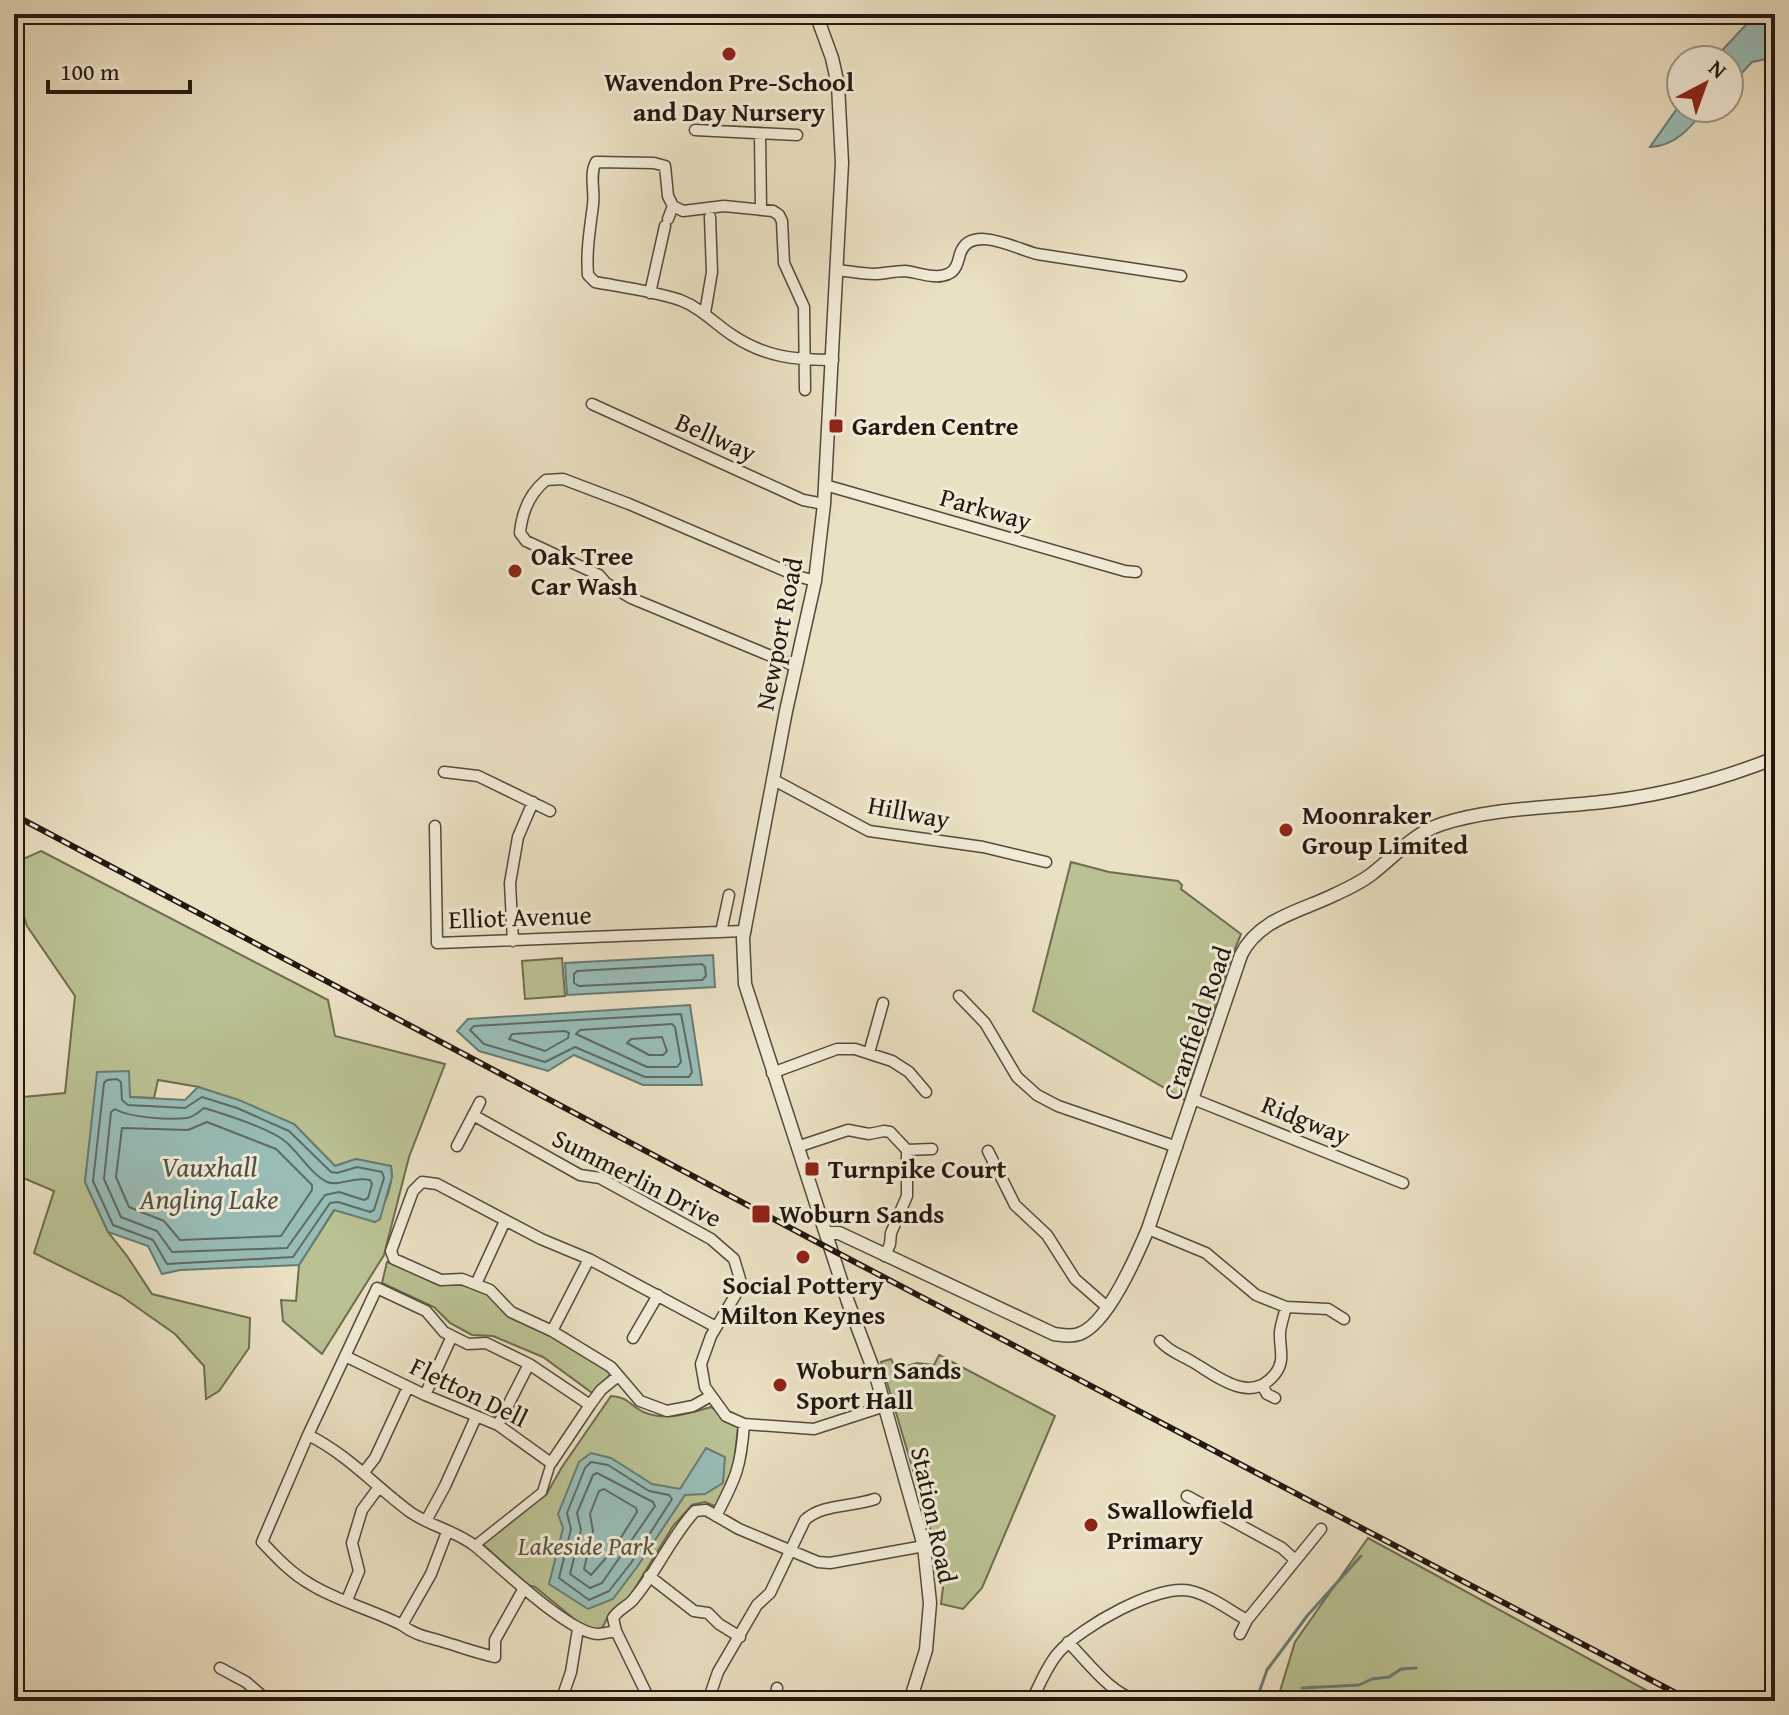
<svg xmlns="http://www.w3.org/2000/svg" width="1789" height="1715" font-family="'Gentium Book Plus',serif">
<style>
.green{fill:#bac192;stroke:#6e6c51;stroke-width:2}
.water{fill:#98bdb7;stroke:#697b74;stroke-width:2}
.lines{fill:none;stroke-linecap:round;stroke-linejoin:round}
.shore{stroke:#5e6a64;stroke-width:2}
.stream{stroke:#697b74;stroke-width:3}
.pedestrian-casing{stroke:#55493c;stroke-width:11}
.minor-casing{stroke:#55493c;stroke-width:13}
.tertiary-casing{stroke:#55493c;stroke-width:15}
.pedestrian{stroke:#f1ebd7;stroke-width:8}
.minor{stroke:#f1ebd7;stroke-width:10}
.tertiary{stroke:#f1ebd7;stroke-width:12}
.rail-casing{stroke:#231710;stroke-width:6}
.rail{stroke:#f1ebd7;stroke-width:3;stroke-dasharray:9;stroke-linecap:butt}
.poi-dot{fill:#8f2418;stroke:#f1ebd7;stroke-width:3}
.labels{text-anchor:middle;stroke-width:6;stroke-linejoin:round;paint-order:stroke}
.poi-label{font-size:26px;font-weight:bold;fill:#231710;stroke:#f1ebd7;text-anchor:start}
.street-label{font-size:26px;fill:#231710;stroke:#f1ebd7}
.park-label{font-size:26px;font-style:italic;fill:#58523e;stroke:#f1ebd7}
.water-label{font-size:28px;font-style:italic;fill:#4c514a;stroke:#f1ebd7}
</style>
<rect width="100%" height="100%" fill="#eae0c2"/>
<filter id="stains"><feTurbulence type="fractalNoise" baseFrequency=".0025" numOctaves="4"/><feColorMatrix values="0 0 0 0 .2 0 0 0 0 .09 0 0 0 0 .02 0 0 0 .5 -.17"/></filter>
<radialGradient id="worn" r=".72"><stop offset=".6" stop-color="#630" stop-opacity="0"/><stop offset="1" stop-color="#630" stop-opacity=".3"/></radialGradient>
<path class="green" d="M41,851L328,1000L335,1036L445,1064L409,1157L384,1255L322,1354L283,1321L281,1300L296,1301L299,1265L335,1209L375,1222C384,1204 394,1187 391,1166L356,1159L335,1166L294,1124L199,1087L158,1080L154,1098L129,1097L90,1140L85,1182L108,1232L127,1256L152,1294L250,1318L249,1348L219,1391L206,1399L204,1366L175,1334L121,1296L34,1253L54,1191L14,1174V1129L23,1097L65,1093L75,996L27,926L14,888L21,860Z
M1071,862L1109,872L1178,881L1182,885L1181,889L1241,934L1230,961L1185,1100L1033,1011Z
M562,958L565,996L525,999L522,961Z
M387,1262L448,1284L472,1286L487,1291L592,1358L611,1373L595,1395L543,1357L493,1336L472,1335L450,1323L434,1307L382,1283Z
M939,1355L1055,1416L982,1588L963,1609L941,1604L943,1587L929,1524L881,1362L891,1359L896,1369L917,1363L934,1365Z
M611,1396C630,1397 630,1407 646,1413C667,1421 690,1413 711,1407L738,1427L734,1465L717,1507L705,1502L692,1505L673,1526L629,1598L610,1613L601,1630L590,1632L535,1587L528,1585L478,1540L546,1495L562,1467Z
M1368,1538L1666,1701H1277L1295,1642Z"/>
<path class="water" d="M1756,14H1775V57L1752,62L1729,87V60H1713Z
M1681,103V108H1706C1691,127 1676,146 1650,147Z
M713,955L715,987L567,995L565,963Z
M690,1005L702,1085H643L574,1055L548,1071L479,1051L457,1031L468,1019Z
M129,1071L130,1097L185,1100L198,1087L239,1100L294,1124L335,1166L356,1159L391,1166L392,1177L380,1219L375,1222L334,1210L299,1265L180,1270L162,1274L148,1246L108,1232L85,1182L97,1072Z
M706,1448L725,1457L723,1483L705,1494L685,1495L637,1567L613,1599L588,1609L549,1584L563,1528L558,1514L579,1462L591,1453L611,1458L652,1484L680,1489Z"/>
<g class="lines">
<path class="shore" d="M702,964L705,967L706,976L702,980L579,986L574,983V974L577,971Z
M681,1014L692,1072L689,1077H645L575,1047L545,1062L484,1044L470,1030L474,1026Z
M672,1024L675,1027L681,1062L677,1067H647L576,1034L580,1030Z
M565,1031L569,1033L568,1038L545,1051L509,1039L512,1034Z
M662,1037L667,1051L663,1055H649L627,1043L631,1039Z
M117,1079L121,1082L122,1100L128,1105L185,1108L202,1097L237,1108L289,1131L331,1172L337,1173L357,1167L382,1172L384,1178L374,1210L370,1212L338,1202L330,1203L293,1257L167,1264L153,1240L113,1225L93,1181L104,1083L107,1080Z
M204,1108C224,1114 270,1128 286,1142C299,1153 311,1174 327,1182C339,1187 353,1176 370,1180L372,1184L368,1198L364,1200L339,1192L325,1195L287,1248L172,1252L157,1231L121,1217L104,1179L111,1112L115,1109C130,1118 170,1120 187,1118C194,1117 199,1112 204,1108Z
M207,1122L276,1149L312,1185V1190L281,1236L180,1240L164,1221L129,1207L116,1177L122,1128L188,1130Z
M591,1462L608,1465L649,1491L669,1495L672,1499L631,1563L609,1591L589,1600L559,1578L571,1529L567,1513L585,1468Z
M597,1473L653,1502L655,1506L602,1583L590,1588L570,1574L581,1530L577,1513L593,1475Z
M604,1489L636,1508L637,1512L613,1550L591,1575L584,1569L593,1531L590,1514L599,1491Z"/>
<path class="stream" d="M1302,1688L1359,1685L1372,1679L1389,1677L1401,1669L1416,1668
M1256,1701L1267,1670L1307,1616L1361,1556"/>
<defs>
<path id="pedestrian" d="M474,1546L542,1492L551,1463"/>
<path id="minor" d="M695,130L797,135
M760,134L761,210
M668,219L673,206
M837,270C849,271 862,274 874,274C884,274 894,271 905,271C917,272 935,280 948,274C956,271 958,262 960,254C970,223 1016,249 1037,254L1181,276
M650,293L665,226
M705,313L712,272L710,217
M805,390L804,307L784,263L782,221L779,215L773,211L724,206L683,211L673,206L668,196L665,166L654,163L596,162C589,174 595,191 593,205C590,229 586,251 588,275L595,282C622,287 653,291 680,300C701,308 714,323 732,335C765,357 794,360 833,360
M592,404L803,500L824,504
M825,485L1125,571L1136,572
M795,666L631,598L606,583L599,575L526,541L520,533C522,512 530,493 546,480L563,479L629,504L797,576L815,581
M444,772L478,776L550,811
M774,780L869,831L983,847L1046,862
M435,826L437,943L744,931
M721,932L729,895
M513,941L510,883L518,837L533,802
M959,996L985,1023L1017,1077L1037,1095L1058,1106L1177,1147
M869,1053L883,1003
M772,1073L837,1049H855L892,1061L909,1072L926,1092
M1193,1099L1403,1183
M473,1115L580,1175L600,1178L711,1239L734,1259L740,1279L739,1289L711,1336L701,1364L705,1387L726,1416L744,1424L814,1429L885,1406
M457,1146L480,1102
M797,1147L848,1130L869,1134L884,1131L890,1132L907,1150V1196L891,1233L890,1244L885,1256
M907,1150L932,1149
M988,1151L1015,1205L1047,1235L1075,1279L1107,1307
M1148,1229L1206,1253L1256,1295L1286,1307L1328,1309L1344,1319
M476,1284L505,1221
M552,1331L589,1259
M633,1338L658,1295
M1160,1341C1170,1352 1179,1354 1191,1361C1216,1375 1250,1406 1275,1374C1286,1360 1279,1348 1280,1332C1281,1324 1284,1315 1286,1307
M345,1356L425,1395L498,1425L551,1463L590,1405L529,1364L486,1343L468,1344L444,1332L426,1311L377,1288L308,1435L262,1542C277,1558 291,1573 310,1584C337,1601 373,1610 402,1625L431,1574L447,1532
M1262,1385L1267,1394L1275,1398
M425,1395L452,1336
M709,1397L693,1406L667,1411L640,1401L611,1367L552,1331L511,1312L490,1290L462,1279L441,1280L394,1259L391,1251L413,1191L422,1182L437,1184L541,1239L589,1259L716,1327
M590,1405L601,1390L618,1376
M498,1425L529,1364
M308,1435C347,1454 375,1486 410,1512C430,1526 456,1531 475,1546C500,1566 569,1634 598,1634C603,1634 610,1632 616,1631L613,1618C618,1610 626,1607 632,1601C656,1574 670,1538 695,1511L706,1510L739,1529L818,1562L830,1563L924,1546
M364,1472L375,1458L408,1387
M1187,1496L1282,1548L1295,1560
M716,1516C736,1478 741,1467 744,1424
M426,1521L445,1486L476,1417
M649,1576L694,1611L708,1613L719,1624L740,1637
M347,1600L359,1571L352,1543L362,1510L379,1487
M402,1625C416,1636 429,1637 444,1642C461,1647 477,1653 495,1657V1640L524,1588
M616,1631L650,1701
M1240,1634L1247,1620L1321,1529
M1068,1642C1089,1663 1110,1694 1139,1701
M220,1668L246,1682L268,1701
M561,1701L571,1672L578,1629
M708,1701L718,1672L757,1605L770,1593L805,1520C822,1504 852,1507 875,1499
M775,1701L777,1688
M1031,1701C1040,1685 1047,1665 1059,1652C1081,1627 1158,1583 1191,1591C1211,1596 1229,1610 1247,1620"/>
<path id="tertiary" d="M816,14L832,58L838,85L842,163L824,504L815,581L786,711L743,938L745,984L848,1302L877,1379L924,1546L930,1603L926,1650L910,1701
M826,1233H839L1054,1334C1062,1335 1071,1337 1079,1334C1107,1325 1137,1255 1148,1229L1241,955C1259,918 1302,911 1336,894C1349,888 1362,882 1373,873C1395,856 1414,833 1442,824C1495,807 1556,808 1611,801C1668,794 1722,779 1775,758"/>
</defs>
<use href="#pedestrian" class="pedestrian-casing"/>
<use href="#minor" class="minor-casing"/>
<use href="#tertiary" class="tertiary-casing"/>
<use href="#pedestrian" class="pedestrian"/>
<use href="#minor" class="minor"/>
<use href="#tertiary" class="tertiary"/>
<defs>
<path id="rail" d="M14,815L832,1250L1691,1701"/>
</defs>
<use href="#rail" class="rail-casing"/>
<use href="#rail" class="rail"/>
</g>
<g class="poi-dot">
<circle cx="729" cy="54" r="8"/>
<rect x="828" y="418" width="16" height="16" rx="4"/>
<circle cx="515" cy="571" r="8"/>
<circle cx="1286" cy="830" r="8"/>
<rect x="804" y="1161" width="16" height="16" rx="4"/>
<rect x="751" y="1204" width="20" height="20" rx="4"/>
<circle cx="803" cy="1257" r="8"/>
<circle cx="780" cy="1385" r="8"/>
<circle cx="1091" cy="1525" r="8"/>
</g>
<g class="labels">
<g class="poi-label">
<text x="729" y="91" text-anchor="middle">Wavendon Pre-School<tspan x="729" dy="30">and Day Nursery</tspan></text>
<text x="852" y="435">Garden Centre</text>
<text x="531" y="565">Oak Tree<tspan x="531" dy="30">Car Wash</tspan></text>
<text x="1302" y="824">Moonraker<tspan x="1302" dy="30">Group Limited</tspan></text>
<text x="828" y="1178">Turnpike Court</text>
<text x="779" y="1223">Woburn Sands</text>
<text x="803" y="1294" text-anchor="middle">Social Pottery<tspan x="803" dy="30">Milton Keynes</tspan></text>
<text x="796" y="1379">Woburn Sands<tspan x="796" dy="30">Sport Hall</tspan></text>
<text x="1107" y="1519">Swallowfield<tspan x="1107" dy="30">Primary</tspan></text>
</g>
<g class="street-label">
<text transform="translate(716 437) rotate(24)" y="9">Bellway</text>
<text transform="translate(986 509) rotate(16)" y="9">Parkway</text>
<text transform="translate(779 634) rotate(-79)" y="9">Newport Road</text>
<text transform="translate(909 812) rotate(11)" y="9">Hillway</text>
<text transform="translate(520 917) rotate(-2)" y="9">Elliot Avenue</text>
<text transform="translate(1197 1023) rotate(-71)" y="9">Cranfield Road</text>
<text transform="translate(1306 1120) rotate(22)" y="9">Ridgway</text>
<text transform="translate(637 1178) rotate(27)" y="9">Summerlin Drive</text>
<text transform="translate(469 1392) rotate(26)" y="9">Fletton Dell</text>
<text transform="translate(934 1515) rotate(78)" y="9">Station Road</text>
</g>
<g class="park-label">
<text x="586" y="1555">Lakeside Park</text>
</g>
<g class="water-label">
<text x="209" y="1177">Vauxhall<tspan x="209" dy="32">Angling Lake</tspan></text>
</g>
</g>
<rect width="1789" height="1715" fill="none" stroke="#eae0c2" stroke-width="48"/>
<rect x="16" y="16" width="1757" height="1683" fill="none" stroke="#231710" stroke-width="4"/>
<rect x="24" y="24" width="1741" height="1667" fill="none" stroke="#231710" stroke-width="2"/>
<g transform="translate(1705 84) rotate(41)"><circle r="38" fill="#f1ebd7" stroke="#9f9687" stroke-width="2"/>
<path d="M0-6L14 30L0 20L-14 30Z" fill="#8f2418"/>
<text y="-12" font-size="22" font-weight="bold" text-anchor="middle" fill="#231710">N</text>
</g>
<path d="M48 80v12h142v-12" fill="none" stroke="#231710" stroke-width="4"/>
<text x="60" y="80" font-size="24" fill="#231710" stroke="#f1ebd7" stroke-width="6" paint-order="stroke">100 m</text>
<rect width="100%" height="100%" filter="url(#stains)"/>
<rect width="100%" height="100%" fill="url(#worn)"/>
</svg>
